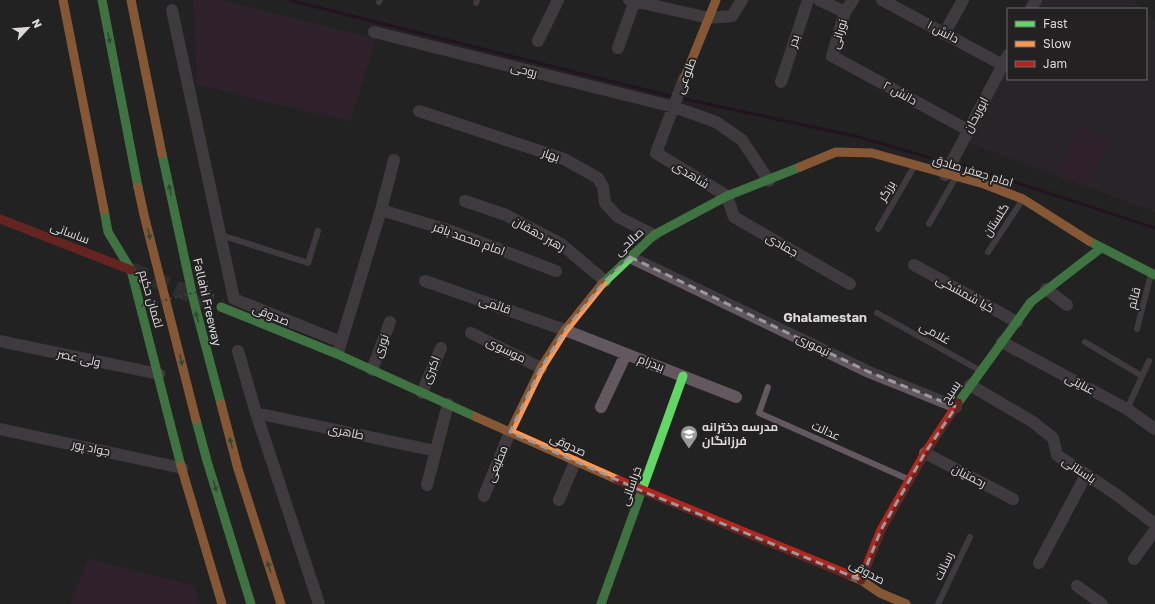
<svg xmlns="http://www.w3.org/2000/svg" width="1155" height="604" font-family="'Golos Text',Cairo,sans-serif">
<style>
.built{fill:#2f272d}
.green{fill:#3f2138}
.lines{fill:none;stroke-linecap:round;stroke-linejoin:round}
.stream{stroke:#21031c;stroke-width:3}
.secondary-tunnel{stroke:#3f3d3e;stroke-width:16;stroke-dasharray:16 8;stroke-linecap:butt}
.path{stroke:#635c61;stroke-width:2;stroke-dasharray:2 3;stroke-linecap:butt}
.lane{stroke:#63585f;stroke-width:6}
.street{stroke:#63585f;stroke-width:12}
.fast{stroke:#63d668;stroke-width:9}
.slow{stroke:#ff974d;stroke-width:9}
.jam{stroke:#b3261e;stroke-width:9}
.path-bridge{stroke:#635c61;stroke-width:2;stroke-dasharray:2 3;stroke-linecap:butt}
.oneway{fill:#447c46}
.marked{fill:none;stroke:#9b999a;stroke-width:3;stroke-dasharray:8 5;stroke-linejoin:round}
.labels{text-anchor:middle;stroke-width:4;stroke-linejoin:round;paint-order:stroke}
.street-label{font-size:12px;fill:#dbd9da;stroke:#242123}
.poi-label{font-size:12px;font-weight:bold;fill:#dbd9da;stroke:#242123;text-anchor:start}
.neighbourhood-label{font-size:13px;font-weight:bold;fill:#dbd9da;stroke:#242123}
</style>
<rect width="100%" height="100%" fill="#232223"/>
<path class="built" d="M1042,0H1134L1143,9H1037Z
M1146,12L1155,21V212L968,143L1008,65V79H1146Z"/>
<path class="green" d="M193,0H220L376,39L350,121L197,85Z
M1081,125L1111,141L1087,187L1057,170Z
M88,559L194,585L200,604H70Z"/>
<g class="lines">
<path class="stream" d="M289,0L674,97
M680,98L859,137L931,158
M963,165L1155,228"/>
<path class="secondary-tunnel" d="M131,270L221,307"/>
<path class="path" d="M205,271L209,289L215,297"/>
<path class="lane" d="M379,2L380,0
M476,3L477,0
M929,224L956,177
M878,229L915,165
M221,235L308,263L318,231
M988,252L1023,199
M877,313L981,371
M1137,329L1151,274
M1085,342L1142,376
M768,387L759,413L910,480
M1127,409L1149,361
M938,604L970,537"/>
<path class="street" d="M629,0L709,18L732,16L742,0
M819,0L845,12
M853,0L845,12L832,56L968,130
M882,0L1003,65
M1031,9L1036,0
M172,10L234,299L341,342
M374,32L674,107L716,122L742,140L769,181
M944,34L963,0
M538,41L558,0
M618,48L635,0
M684,79L656,153L727,196L734,217L850,284
M781,82L808,0
M419,111L564,159L598,178L603,187L605,203L618,217L654,235
M945,175L1008,55
M465,201L506,215L561,244L605,281
M381,210L451,231L556,271
M630,257L869,372L956,407
M914,265L1017,322
M425,281L565,330L736,397
M1046,289L1067,305
M471,333L541,368
M0,341L159,374
M1002,342L1127,409L1155,429
M339,349L381,210L394,160
M238,351L256,413L319,604
M372,370L390,322
M970,385L1033,422L1053,438L1057,455L1117,495L1155,524
M422,393L441,348
M601,407L626,354
M256,413L436,451
M0,429L182,468
M925,453L1013,499
M427,485L448,404
M484,496L510,432
M559,500L575,462
M1134,559L1155,530
M1039,563L1086,475
M1077,586L1102,604"/>
<path class="fast" d="M102,0L138,187
M162,154L194,302L221,404
M104,210L108,232L131,270L181,466
M1089,241L1155,275
M602,284L654,235L727,196L800,167
M221,307L337,354L476,417
M958,403L1031,302L1101,248
M196,420L207,461L251,604
M601,604L683,376"/>
<path class="slow" d="M63,0L104,210
M131,0L162,154
M684,79L716,0
M800,167L836,152L872,153L984,184L1023,199L1089,241
M138,187L144,215L196,420
M221,404L238,469L281,604
M476,417L618,480
M510,432L541,368L565,330L602,284
M181,466L222,604
M849,575L861,580L880,593L906,604"/>
<path class="jam" d="M0,219L131,270
M618,480L849,575
M861,580L881,530L925,453L958,403"/>
<path class="path-bridge" d="M141,306L209,289"/>
</g>
<defs><path id="oneway-solid" d="M-6-.8H1V-3.2L6.5 0L1 3.2V.8H-6Z"/></defs>
<g class="oneway">
<use href="#oneway-solid" transform="translate(109 38) rotate(79)"/>
<use href="#oneway-solid" transform="translate(170 190) rotate(-102)"/>
<use href="#oneway-solid" transform="translate(149 234) rotate(76)"/>
<use href="#oneway-solid" transform="translate(197 317) rotate(-105)"/>
<use href="#oneway-solid" transform="translate(181 360) rotate(76)"/>
<use href="#oneway-solid" transform="translate(231 443) rotate(-105)"/>
<use href="#oneway-solid" transform="translate(215 486) rotate(73)"/>
<use href="#oneway-solid" transform="translate(269 567) rotate(-108)"/>
</g>
<path d="M0 0H1155V604H0ZM630,257L869,372L956,407L925,453L881,530L861,580L642,491L510,432L541,368L565,330L605,281Z" fill="#232223" fill-opacity=".55" fill-rule="evenodd"/>
<path class="marked" d="M630,257L869,372L956,407L925,453L881,530L861,580L642,491L510,432L541,368L565,330L605,281Z"/>
<defs>
<symbol id="school-pin" viewBox="-11 -11 22 30"><path d="M0 17L-7.5 6A9.5 9.5 0 1 1 7.5 6Z" fill="#9b999a" stroke="#242123"/><path d="M0-5L7-2L0 1L-7-2ZM-4 1L0 2.5L4 1V4Q0 6-4 4Z" fill="#fff"/></symbol>
</defs>
<g fill-rule="evenodd">
<use href="#school-pin" x="679" y="424" width="20" height="27"/>
</g>
<g class="labels">
<g class="street-label">
<text transform="translate(943 32) rotate(28)" y="4">دانش ۱</text>
<text transform="translate(839 34) rotate(-73)" y="4">نورانی</text>
<text transform="translate(794 41) rotate(-72)" y="4">بدر</text>
<text transform="translate(524 70) rotate(14)" y="4">روحی</text>
<text transform="translate(686 76) rotate(-69)" y="4">طلوعی</text>
<text transform="translate(900 93) rotate(29)" y="4">دانش ۲</text>
<text transform="translate(976 115) rotate(-62)" y="4">ابوریحان</text>
<text transform="translate(551 155) rotate(19)" y="4">بهار</text>
<text transform="translate(973 171) rotate(17)" y="4">امام جعفر صادق</text>
<text transform="translate(691 175) rotate(32)" y="4">شاهدی</text>
<text transform="translate(887 191) rotate(-59)" y="4">برزگر</text>
<text transform="translate(996 220) rotate(-57)" y="4">گلستان</text>
<text transform="translate(70 233) rotate(21)" y="4">ساسانی</text>
<text transform="translate(539 234) rotate(29)" y="4">رهبر دهقان</text>
<text transform="translate(469 239) rotate(20)" y="4">امام محمد باقر</text>
<text transform="translate(629 242) rotate(-43)" y="4">صالحی</text>
<text transform="translate(782 245) rotate(30)" y="4">جمادی</text>
<text transform="translate(965 294) rotate(29)" y="4">کیا شمشکی</text>
<text transform="translate(1134 298) rotate(-75)" y="4">قائم</text>
<text transform="translate(151 299) rotate(74)" y="4">لقمان حکیم</text>
<text transform="translate(207 302) rotate(77)" y="4">Fallahi Freeway</text>
<text transform="translate(495 305) rotate(19)" y="4">قائمی</text>
<text transform="translate(271 315) rotate(22)" y="4">صدوقی</text>
<text transform="translate(935 333) rotate(29)" y="4">غلامی</text>
<text transform="translate(813 345) rotate(26)" y="4">تیموری</text>
<text transform="translate(381 346) rotate(-70)" y="4">نوری</text>
<text transform="translate(506 350) rotate(26)" y="4">موسوی</text>
<text transform="translate(79 358) rotate(12)" y="4">ولی عصر</text>
<text transform="translate(651 363) rotate(21)" y="4">بیدرام</text>
<text transform="translate(431 370) rotate(-68)" y="4">اکبری</text>
<text transform="translate(1080 384) rotate(28)" y="4">عنایتی</text>
<text transform="translate(951 392) rotate(-56)" y="4">بسیح</text>
<text transform="translate(826 431) rotate(24)" y="4">عدالت</text>
<text transform="translate(346 432) rotate(12)" y="4">طاهری</text>
<text transform="translate(568 445) rotate(25)" y="4">صدوقی</text>
<text transform="translate(91 448) rotate(12)" y="4">جواد پور</text>
<text transform="translate(497 464) rotate(-68)" y="4">مطیعی</text>
<text transform="translate(1079 470) rotate(34)" y="4">باستانی</text>
<text transform="translate(969 476) rotate(27)" y="4">رحمتیان</text>
<text transform="translate(631 486) rotate(-70)" y="4">خراسانی</text>
<text transform="translate(944 566) rotate(-65)" y="4">رسالت</text>
<text transform="translate(867 572) rotate(28)" y="4">صدوقی</text>
</g>
<g class="poi-label">
<text x="702" y="431">مدرسه دخترانه<tspan x="702" dy="14">فرزانگان</tspan></text>
</g>
<g class="neighbourhood-label">
<text x="825" y="322">Ghalamestan</text>
</g>
</g>
<rect x="1007" y="8" width="140" height="72" fill="#242123" stroke="#6d6b6c"/>
<rect x="1015" y="21" width="20" height="6" fill="#63d668" stroke="#6d6b6c"/>
<text x="1043" y="28" font-size="12" fill="#dbd9da">Fast</text>
<rect x="1015" y="41" width="20" height="6" fill="#ff974d" stroke="#6d6b6c"/>
<text x="1043" y="48" font-size="12" fill="#dbd9da">Slow</text>
<rect x="1015" y="61" width="20" height="6" fill="#b3261e" stroke="#6d6b6c"/>
<text x="1043" y="68" font-size="12" fill="#dbd9da">Jam</text>
<g transform="translate(28 28) rotate(64)" stroke="#242123" stroke-width="3" paint-order="stroke">
<path d="M0-3L7 15L0 10L-7 15Z" fill="#dbd9da"/>
<text y="-6" font-size="11" font-weight="bold" text-anchor="middle" fill="#dbd9da">N</text>
</g>
</svg>
